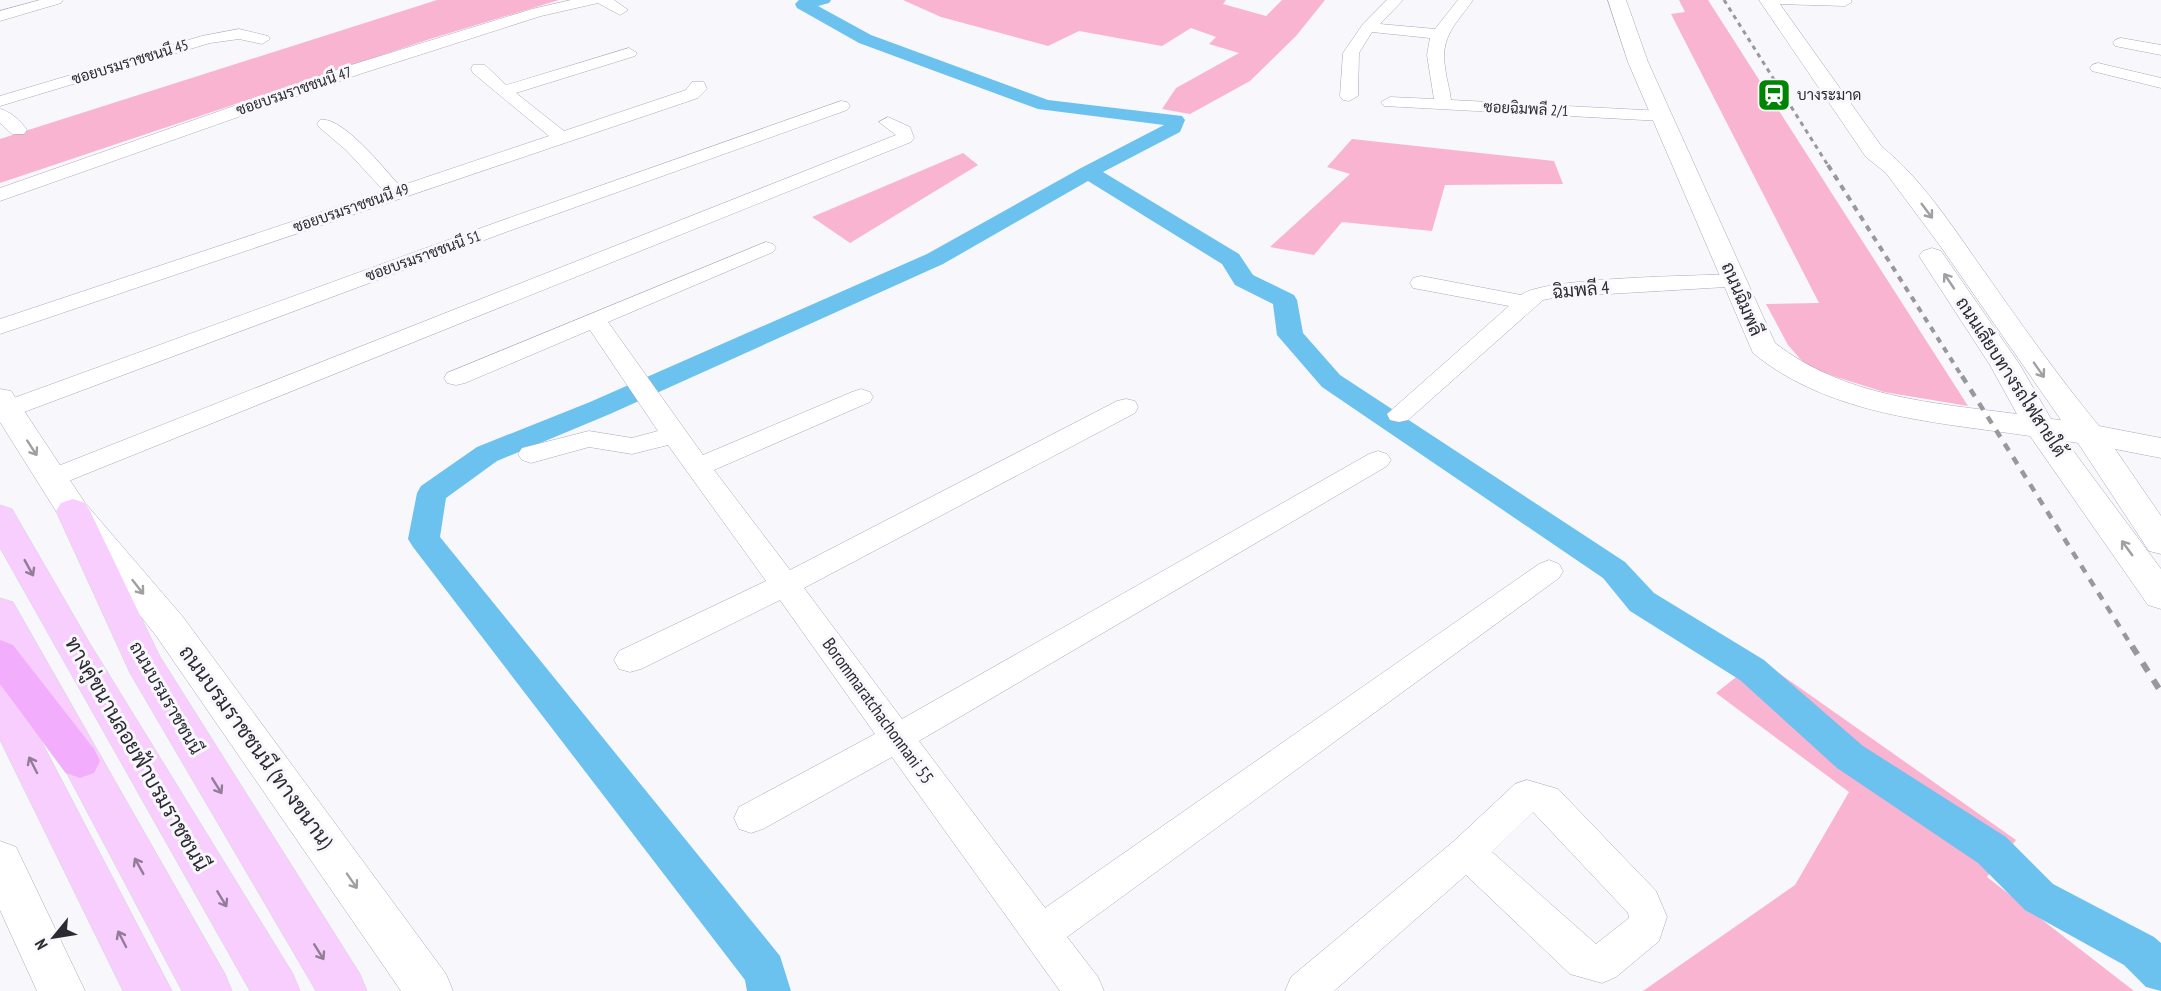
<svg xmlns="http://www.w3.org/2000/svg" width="2161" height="991" font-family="'PT Sans Narrow',Sarabun,sans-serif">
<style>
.green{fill:#f9b4d1}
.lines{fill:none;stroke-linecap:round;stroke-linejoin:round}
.canal{fill:#6bc2ef;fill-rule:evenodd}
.street-casing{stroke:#aaa8bb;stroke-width:1}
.secondary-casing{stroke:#aaa8bb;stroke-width:1}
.primary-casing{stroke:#d5d5d6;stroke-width:1}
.highway-casing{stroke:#d5d5d6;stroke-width:1}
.street{fill:#fff;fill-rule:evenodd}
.secondary{fill:#fff;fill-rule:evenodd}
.primary{fill:#f7cefd;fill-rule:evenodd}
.highway{fill:#f2adfc;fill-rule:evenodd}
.rail-far3{stroke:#99989e;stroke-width:3;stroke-dasharray:4.5 4.5;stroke-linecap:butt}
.rail-far2{stroke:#99989e;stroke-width:4;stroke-dasharray:6 6;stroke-linecap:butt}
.rail-far1{stroke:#99989e;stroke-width:4.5;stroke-dasharray:8 8;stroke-linecap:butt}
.rail{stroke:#99989e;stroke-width:6;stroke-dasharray:10 10;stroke-linecap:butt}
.oneway{stroke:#a0a0a3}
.oneway2{stroke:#927c98}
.labels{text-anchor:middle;stroke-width:6;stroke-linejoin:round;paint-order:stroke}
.far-street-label{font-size:15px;fill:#2c2b33;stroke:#f8f7fc}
.far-poi-label{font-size:15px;fill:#2c2b33;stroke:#f8f7fc;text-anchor:start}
.street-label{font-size:18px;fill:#2c2b33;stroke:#f8f7fc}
.near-street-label{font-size:21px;fill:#2c2b33;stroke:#f8f7fc}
</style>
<rect width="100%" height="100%" fill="#f8f7fc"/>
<path class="green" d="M437,0H559L430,39L0,183V139Z
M903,0H1226L1223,4L1266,16L1282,0H1325L1296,36L1250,81L1190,114L1162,109L1176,88L1239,53L1209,44L1216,37L1191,28L1162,46L1079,31L1048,46L941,17Z
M1679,0H1708L1968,406L1884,392L1808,368L1788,345L1766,304L1819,303L1671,14L1685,12Z
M1352,139L1554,161L1563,184L1445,185L1432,231L1342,222L1314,255L1270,247L1350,174L1327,167Z
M963,153L978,165L850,243L812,217Z
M1759,659L2016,840L1987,877L2134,991H1643L1795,885L1849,792L1716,693Z"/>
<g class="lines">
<path class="canal" d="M799,0H831L829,3L818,6L871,35L1048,100L1182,116L1185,120L1180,132L1103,172L1239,254L1253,275L1294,295L1297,300L1303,333L1340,375L1625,562L1654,593L1764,660L1863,746L2006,837L2053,884L2154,937L2161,943V991L2146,987L2124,965L2025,910L1978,863L1837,768L1740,680L1630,611L1603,578L1322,387L1277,335L1273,304L1235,285L1222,264L1088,181L943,264L610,414L497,461L446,498L440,537L780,956L791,991H747L745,980L413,547L408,539L417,493L421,486L477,447L590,402L927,254L1081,168L1164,125L1038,109L859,43L797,8L795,4Z"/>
<defs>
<path id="street" d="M40,0H63L61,3L0,21V11Z
M571,0H614L628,10L620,15L598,3L541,16L360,74L0,201V188L348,66L532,9Z
M1387,0H1403L1380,24L1435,29L1458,0H1473C1457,23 1440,36 1445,67C1446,78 1450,89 1451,100L1662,111L1671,116L1662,121L1384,106L1381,102L1390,97L1434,99L1427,55L1430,38L1372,32L1359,53L1358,96L1349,101L1343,100L1340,96L1343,53L1363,24Z
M1769,0H1851L1852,2L1845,6L1776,4Z
M239,29L268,36L270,39L262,44L239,39L210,43L0,106V96L202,36Z
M2121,38L2161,45V55L2115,46L2113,43L2115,40Z
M629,48L637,53L635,56L516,93L564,131L686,90L692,82H704L707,89L698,98L0,334V319L384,191L346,150L320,128L317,124L320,120C342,115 385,170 400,186L549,136L473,73L471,69L473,65H485L506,85Z
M2098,63L2161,78V88L2092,71L2090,68L2092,65Z
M841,101L847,102L850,106L847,110L506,232L16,415H0V403L492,224Z
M0,109C10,111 21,121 27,130L24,134H12L0,123Z
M888,117L910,127L914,138L911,142L61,484L52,487L43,484L39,478L43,472L896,135L879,122Z
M766,242L773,244L776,248L773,252L608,322L703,455L852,392L861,389L870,392L873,397L870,402L714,470L790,570L1117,401L1126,399L1135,401L1138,407L1135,413L804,588L902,719L1369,454L1378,451L1387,454L1391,460L1387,466L919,741L1045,908L1539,564L1549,560L1559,564L1563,571L1559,578L1067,937L1098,977L1104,991H1060L892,757L763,829L751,833L739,829L734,818L739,807L875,734L780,600L641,669L630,672L619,669L614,660L619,651L766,581L668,445L632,454L589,447L531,463L522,460L518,454L522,448L589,431L632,438L658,431L590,330L465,383L456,385L447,383L444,378L447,373Z
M1735,274L1743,276L1746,281L1743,286L1557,297L1543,300L1408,420L1399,422L1390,420L1387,414L1509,306L1413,288L1410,283L1413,278L1421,276L1521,295C1543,277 1698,276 1735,274Z
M1527,780L1558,789L1656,891L1667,917L1659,941L1616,977L1602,983L1570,974L1466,875L1334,991H1285L1291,977L1454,841L1515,784ZM1533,812L1628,913L1629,918L1596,944L1492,852Z"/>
<path id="secondary" d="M1608,0H1626L1648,62L1775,343C1844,397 1933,403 2017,414L1990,365L1919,256L1923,251L1932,248L1941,251L2020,365L2051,419L2061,420L1941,247L1886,173L1866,157L1759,0H1777L1882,147C1922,179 1952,226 1981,267C2019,321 2057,375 2099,426L2161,438V458L2115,449L2161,516V554L2149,551L2078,443L2066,441L2161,569V609L2148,605L2030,436C1935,422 1830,416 1753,353L1628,62Z
M0,389L11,391L85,503L183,617L446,974L453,991H401L157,637L93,555L61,519L0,422Z
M0,841L16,847L85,991H37L0,910Z"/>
<path id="primary" d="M73,499L85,503L90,511L159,655L360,974L367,991H316L130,673L56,511L61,503Z
M0,505L12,509L89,642L293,974L300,991H250L0,548Z
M0,598L13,602L225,974L232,991H182L0,647Z
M0,684L14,689L172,991H123L0,740Z"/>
<path id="highway" d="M0,640L13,645L94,749L100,761L94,773L80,778L66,773L0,684Z"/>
</defs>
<use href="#street" class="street-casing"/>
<use href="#secondary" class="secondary-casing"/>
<use href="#primary" class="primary-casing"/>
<use href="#highway" class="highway-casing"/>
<use href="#street" class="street"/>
<use href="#secondary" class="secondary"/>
<use href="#primary" class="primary"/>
<use href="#highway" class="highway"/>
<path class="rail-far3" d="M1724,0L1829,167"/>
<path class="rail-far2" d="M1828,165L1963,378"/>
<path class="rail-far1" d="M1962,376L2133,648"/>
<path class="rail" d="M2132,646L2161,692"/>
</g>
<defs><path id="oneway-shaft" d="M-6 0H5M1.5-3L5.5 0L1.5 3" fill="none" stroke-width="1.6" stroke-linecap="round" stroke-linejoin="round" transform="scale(1.5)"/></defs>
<g class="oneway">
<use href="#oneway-shaft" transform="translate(1927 211) rotate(53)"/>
<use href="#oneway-shaft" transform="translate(1949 281) rotate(-124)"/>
<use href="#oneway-shaft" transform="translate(2039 370) rotate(55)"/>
<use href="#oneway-shaft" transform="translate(32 448) rotate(57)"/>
<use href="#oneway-shaft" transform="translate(2127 548) rotate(-126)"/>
<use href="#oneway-shaft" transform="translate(138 587) rotate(52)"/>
<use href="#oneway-shaft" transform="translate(352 881) rotate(55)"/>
</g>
<g class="oneway2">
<use href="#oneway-shaft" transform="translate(29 568) rotate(61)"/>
<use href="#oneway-shaft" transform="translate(33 765) rotate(-117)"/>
<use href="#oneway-shaft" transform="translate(217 786) rotate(58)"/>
<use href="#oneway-shaft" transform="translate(139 866) rotate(-119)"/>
<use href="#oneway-shaft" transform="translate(222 899) rotate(59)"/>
<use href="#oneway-shaft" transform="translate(122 939) rotate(-117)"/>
<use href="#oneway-shaft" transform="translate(319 952) rotate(58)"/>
</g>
<defs>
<symbol id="station-square" viewBox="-11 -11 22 22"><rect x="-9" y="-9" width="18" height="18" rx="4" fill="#008404" stroke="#f8f7fc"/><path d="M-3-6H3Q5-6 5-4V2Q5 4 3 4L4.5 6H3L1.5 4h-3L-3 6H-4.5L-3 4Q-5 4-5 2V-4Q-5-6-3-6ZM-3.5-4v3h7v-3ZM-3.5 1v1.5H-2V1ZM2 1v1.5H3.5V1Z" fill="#fff"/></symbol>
</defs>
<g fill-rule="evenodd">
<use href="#station-square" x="1755" y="76" width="38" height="38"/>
</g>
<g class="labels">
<g class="far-street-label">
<text transform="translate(130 62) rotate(-17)" y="5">ซอยบรมราชชนนี 45</text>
<text transform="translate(294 91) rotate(-19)" y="5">ซอยบรมราชชนนี 47</text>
<text transform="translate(1526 109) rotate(3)" y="5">ซอยฉิมพลี 2/1</text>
<text transform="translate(351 208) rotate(-19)" y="5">ซอยบรมราชชนนี 49</text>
<text transform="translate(423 256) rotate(-20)" y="5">ซอยบรมราชชนนี 51</text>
</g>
<g class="far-poi-label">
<text x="1797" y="100">บางระมาด</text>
</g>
<g class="street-label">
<text transform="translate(1581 290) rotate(-5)" y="6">ฉิมพลี 4</text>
<text transform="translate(1742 299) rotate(67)" y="6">ถนนฉิมพลี</text>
<text transform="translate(2011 377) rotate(57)" y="6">ถนนเลียบทางรถไฟสายใต้</text>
<text transform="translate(166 698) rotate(60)" y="6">ถนนบรมราชชนนี</text>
<text transform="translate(878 711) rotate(54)" y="6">Borommaratchachonnani 55</text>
</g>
<g class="near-street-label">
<text transform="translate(256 747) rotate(54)" y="7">ถนนบรมราชชนนี (ทางขนาน)</text>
<text transform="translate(137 754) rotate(60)" y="7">ทางคู่ขนานลอยฟ้าบรมราชชนนี</text>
</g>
</g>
<g transform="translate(54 937) rotate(240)" stroke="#f8f7fc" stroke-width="4.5" paint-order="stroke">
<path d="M0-4.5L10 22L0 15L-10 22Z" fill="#2c2b33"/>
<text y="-9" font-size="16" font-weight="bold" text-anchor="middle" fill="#2c2b33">N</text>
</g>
</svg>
